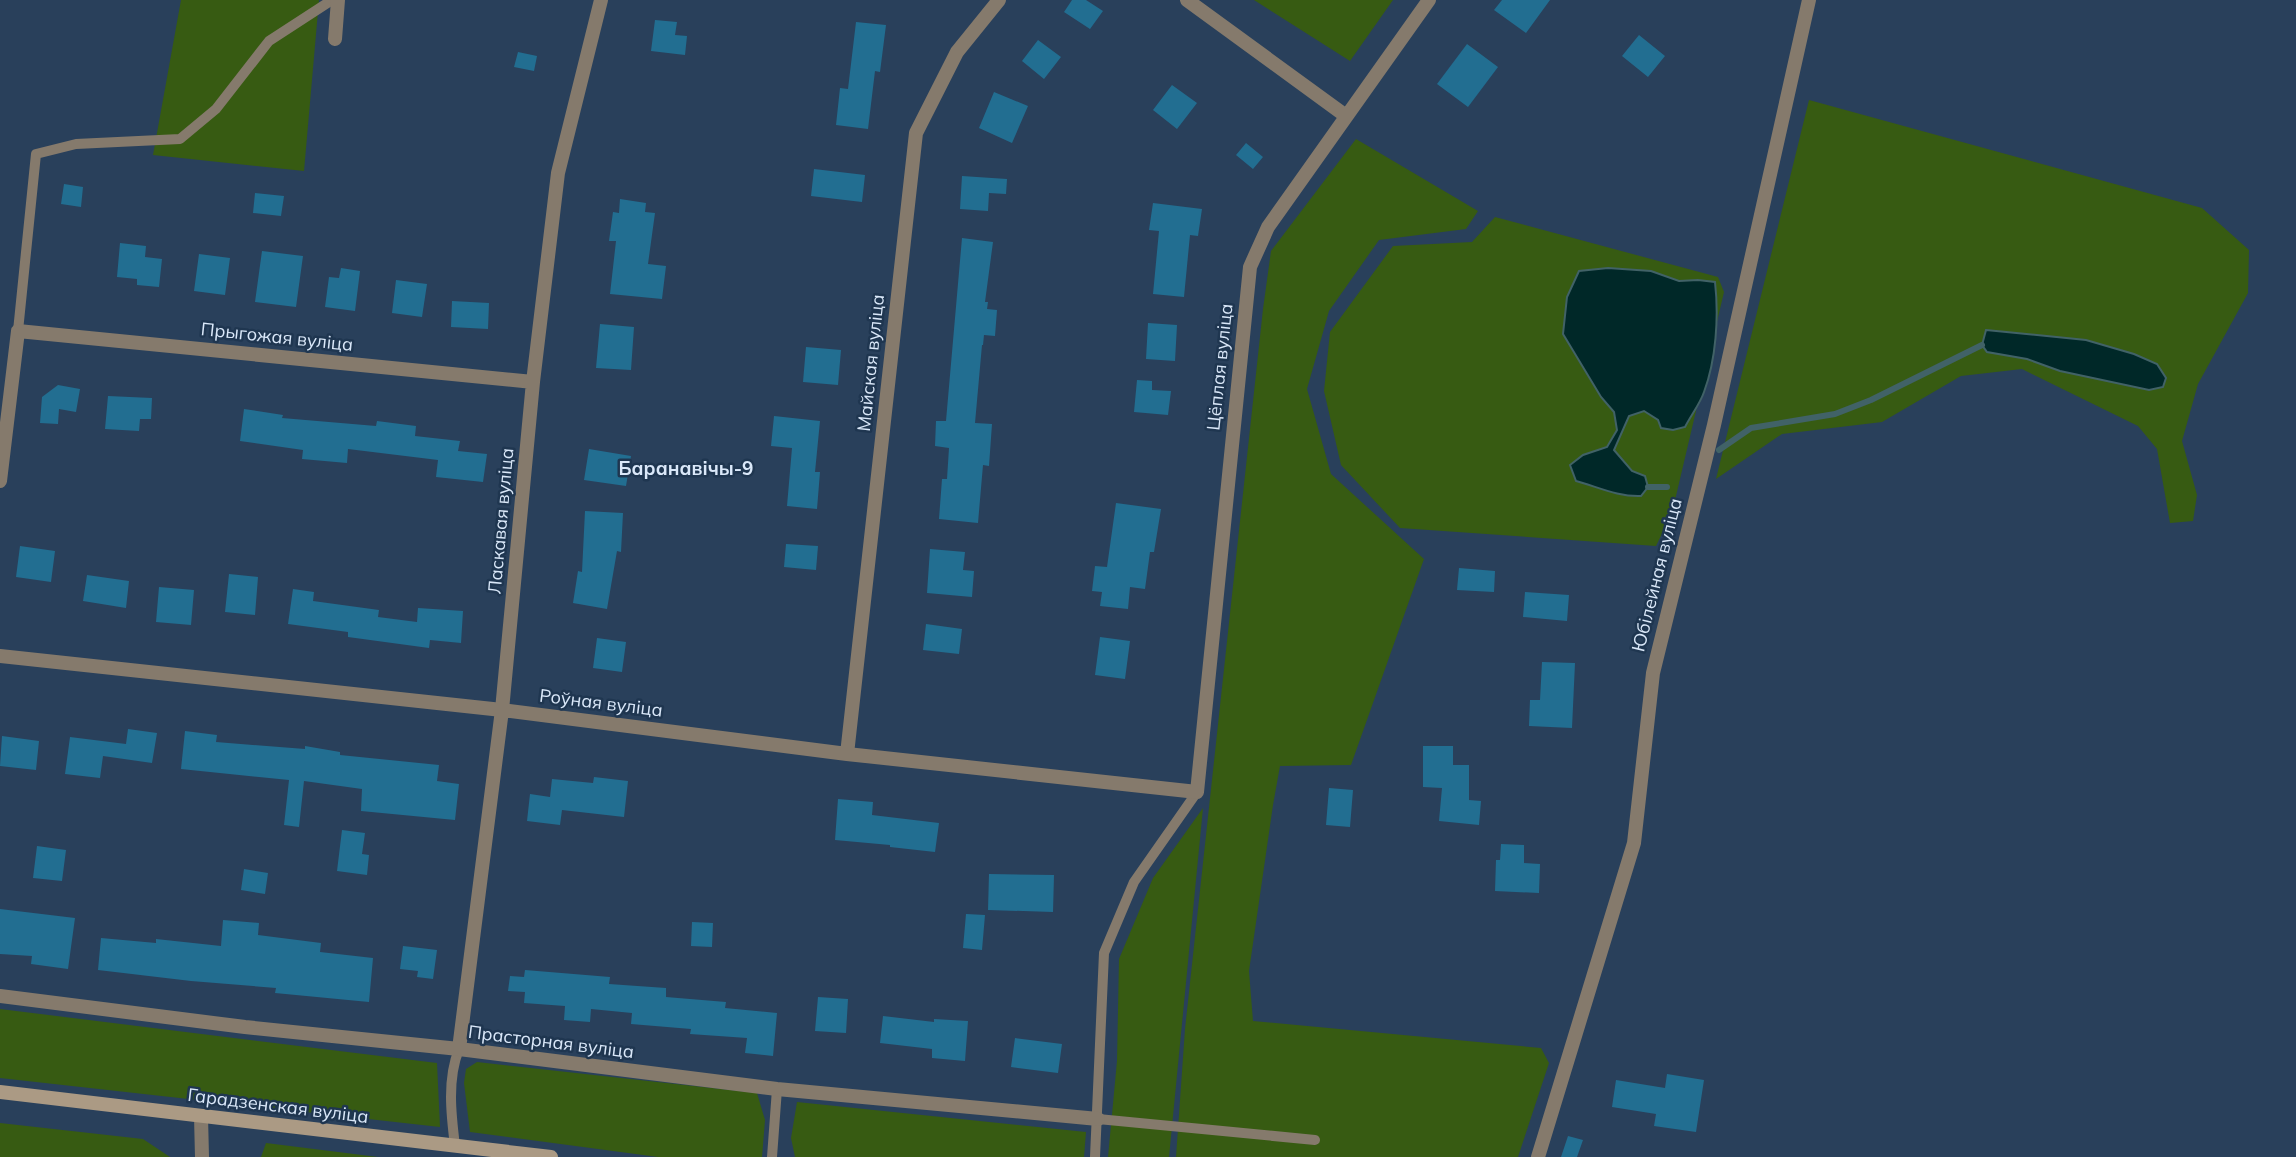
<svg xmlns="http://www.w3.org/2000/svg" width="2296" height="1157" font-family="Mulish,sans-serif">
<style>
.green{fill:#375b12;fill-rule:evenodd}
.water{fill:#002828;stroke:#416267;stroke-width:2}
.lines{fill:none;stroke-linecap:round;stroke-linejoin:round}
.stream{stroke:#416267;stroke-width:6}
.building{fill:#226e91}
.lane{stroke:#857a6c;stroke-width:10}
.street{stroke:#857a6c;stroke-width:14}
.secondary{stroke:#ab9a84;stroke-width:14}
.labels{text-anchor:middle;stroke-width:5;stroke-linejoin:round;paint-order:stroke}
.street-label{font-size:18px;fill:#dae8f9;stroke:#1f3650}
.neighbourhood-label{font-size:19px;font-weight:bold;fill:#dae8f9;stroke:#1f3650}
</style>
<rect width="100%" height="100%" fill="#29405b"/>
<path class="green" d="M181,0H319L304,171L153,155Z
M1254,0H1393L1350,61Z
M1809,100L2202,208L2249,250L2248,293L2198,384L2182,441L2197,495L2193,521L2170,523L2157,449L2138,426L2022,369L1961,376L1882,422L1782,434L1716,479ZM2043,336L2086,340L2088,376L2060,371L2027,359Z
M1356,139L1478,211L1466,229L1379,240L1329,311L1307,389L1331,474L1424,559L1351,765L1280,766L1273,805L1249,971L1253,1021L1541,1048L1549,1063L1518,1157H1176L1185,1029L1263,309L1271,251Z
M1495,217L1718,277L1724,292L1672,513L1656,546L1400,528L1341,465L1324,391L1330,332L1393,246L1472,242Z
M1203,808L1169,1157H1108L1117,1061L1119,959L1153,878Z
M0,1009L437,1063L440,1127L0,1078Z
M477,1062L757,1093L765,1120L762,1157H658L470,1132L464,1083L466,1069Z
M797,1102L1086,1132L1084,1157H795L791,1138Z
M0,1123L143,1139L170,1157H0Z
M266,1143L378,1157H261Z"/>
<path class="water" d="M1608,268L1651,271L1679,281L1698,280L1715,282C1719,317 1716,360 1704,392C1700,404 1691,415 1685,427L1673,430L1661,428L1658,420L1644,411L1629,416L1614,450L1632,471L1645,476L1648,487L1641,496C1618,497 1598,487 1576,481L1570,465L1583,455L1607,447L1617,430L1614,412L1601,397L1563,334L1567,297L1579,271Z
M1986,330L2086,340L2134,354L2157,364L2166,378L2163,387L2149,390L2060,371L2027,359L1987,352L1982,345Z"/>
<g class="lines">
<path class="stream" d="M1719,450L1751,428L1835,414L1871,400L1982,345
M1648,487H1667"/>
</g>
<path class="building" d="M1072,0H1086L1103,11L1090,29L1064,12Z
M1502,0H1550L1526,33L1494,10Z
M655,20L677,22L675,35L687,36L685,55L651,51Z
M856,22L886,25L880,72L875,71L868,129L836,125L840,88L848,89Z
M1639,35L1665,56L1648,77L1622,56Z
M1038,40L1061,57L1044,79L1022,61Z
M1467,44L1498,67L1468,107L1437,84Z
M518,52L537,56L534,71L514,67Z
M1172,85L1197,103L1177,129L1153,110Z
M994,92L1028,106L1012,143L979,128Z
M1246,143L1263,157L1253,169L1236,155Z
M814,169L865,175L862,202L811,196Z
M962,176L1007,179L1006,194L989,193L988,211L960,209Z
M64,184L83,187L81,207L61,204Z
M255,193L284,196L281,216L253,213Z
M620,199L646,203L645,212L655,213L648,264L666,266L662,299L610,294L616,241H609L613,212L619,213Z
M1153,203L1202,209L1198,236L1190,235L1184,297L1153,294L1159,231L1149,230Z
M962,238L993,242L985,302H988L987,309L997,310L995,336L984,335L983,345H982L975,423L992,424L989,466L983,465L978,523L939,519L942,479H947L949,448L935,446L936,421H946Z
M120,243L146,246L145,257L162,259L159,287L137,285V279L117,277Z
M262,251L303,256L296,307L255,302Z
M199,254L230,258L225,295L194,291Z
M341,268L360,271L355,311L325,307L329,277L339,278Z
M396,280L427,284L422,317L392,313Z
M452,301L489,303L488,329L451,327Z
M1148,323L1177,325L1175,361L1146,359Z
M600,324L634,327L631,370L596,368Z
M806,347L841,350L838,385L803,382Z
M1137,380L1152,381V390L1171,391L1168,415L1134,412Z
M58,385L80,389L76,412L59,409L58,424L40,423L42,397Z
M108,396L152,398L151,419H140L139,431L105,429Z
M244,409L283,415L282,418L376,426L377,421L416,426L415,436L460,441L458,451L487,454L483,482L436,477L438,460L348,449L347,463L302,459L303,450L240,441Z
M774,416L820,421L815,472H820L817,509L787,506L792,448L771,446Z
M589,449L631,456L626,486L584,480Z
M1116,503L1161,509L1154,552H1150L1145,589L1130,587L1128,609L1100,606L1102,592L1092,591L1095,566L1107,567Z
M585,511L623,513L621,552L617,551L607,609L573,603L578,571L582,572Z
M786,544L818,546L816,570L784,567Z
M20,546L55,551L51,582L16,577Z
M930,549L965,552L963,570L974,571L972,597L927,593Z
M1459,568L1495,571L1494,592L1457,590Z
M229,574L258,577L255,615L225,612Z
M87,575L129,581L126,608L83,601Z
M159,587L194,590L191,625L156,622Z
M293,589L314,592L313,601L379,610L378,617L417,622L418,608L463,611L461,643L430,640L429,648L348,637V632L288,624Z
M1525,592L1569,595L1567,621L1523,617Z
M926,624L962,629L959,654L923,650Z
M1100,637L1130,641L1125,679L1095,675Z
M597,638L626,642L622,672L593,668Z
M1542,662L1575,663L1572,728L1529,726L1530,700H1540Z
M128,729L157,733L152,763L103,756L100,778L65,774L70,737L126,744Z
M185,731L217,735L216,742L305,749V746L340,752V755L439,765L437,781L459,784L455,820L361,811L362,789L304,781L299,827L284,825L289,780L181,769Z
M2,736L39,741L36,770L0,766Z
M1423,746H1453V765H1469V800L1481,801L1479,825L1439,821L1442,788L1423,787Z
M594,777L628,781L624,817L562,810L560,825L527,821L530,794L550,797L552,779L593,783Z
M1329,788L1353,790L1350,827L1326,825Z
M838,799L873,802L872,815L939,823L935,852L890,847V845L835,840Z
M342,830L365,833L362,854L369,855L367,875L337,871Z
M1501,844L1524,845V863L1540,864L1539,893L1495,891L1496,860H1500Z
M37,846L66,850L62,881L33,878Z
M244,869L268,873L265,894L241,890Z
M989,874L1054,875L1053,912L988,910Z
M0,909L75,918L68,969L31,964L32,956L0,954Z
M966,914L985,915L982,950L963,948Z
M223,920L259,923L258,935L321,943L320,952L373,958L369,1002L275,993L276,988L191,981L98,970L101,938L156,943V939L221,946Z
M692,922L713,923L712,947L691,946Z
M403,946L437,950L433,979L417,977L418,971L400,969Z
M525,970L610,977L609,984L666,988V997L726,1002L725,1008L777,1013L773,1056L745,1053L747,1038L690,1034L691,1029L631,1024L632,1013L591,1009L590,1022L564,1020L565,1006L524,1003L525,992L508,991L510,976L524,977Z
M818,997L848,999L846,1033L815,1031Z
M883,1016L934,1022V1019L968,1021L965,1061L932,1058V1049L880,1043Z
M1015,1038L1062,1044L1058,1073L1011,1067Z
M1667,1074L1704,1080L1696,1132L1654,1126L1656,1114L1612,1107L1616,1080L1665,1088Z
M1568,1136L1583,1140L1577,1157H1561Z"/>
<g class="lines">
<path class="lane" d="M18,331L36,154L76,144L180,139L216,109L269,41L332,0
M1098,1119L1315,1140
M455,1146C451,1114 447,1079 459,1049
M772,1157L777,1089
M1095,1157L1104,953L1134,882L1197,792"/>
<path class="street" d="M1187,0L1346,116
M335,39L338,0
M0,481L18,331L533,382
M0,656L502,710L847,754L1197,792L1250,267L1268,227L1429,0
M847,754L916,133L957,52L999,0
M0,996L245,1027L459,1049L777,1089L1098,1119
M459,1049L502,710L533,382L558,173L601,0
M201,1116L202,1157
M1538,1157L1634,843L1653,673L1714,425L1809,0"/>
<path class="secondary" d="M0,1092L551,1157"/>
</g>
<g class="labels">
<g class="street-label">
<text transform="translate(277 337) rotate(6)" y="6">Прыгожая вуліца</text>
<text transform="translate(871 363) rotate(-84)" y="6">Майская вуліца</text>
<text transform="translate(1220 367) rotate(-84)" y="6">Цёплая вуліца</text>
<text transform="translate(501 521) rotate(-85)" y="6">Ласкавая вуліца</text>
<text transform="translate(1657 575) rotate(-76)" y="6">Юбілейная вуліца</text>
<text transform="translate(601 703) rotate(7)" y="6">Роўная вуліца</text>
<text transform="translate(551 1042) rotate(7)" y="6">Прасторная вуліца</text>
<text transform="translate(278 1106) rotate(7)" y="6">Гарадзенская вуліца</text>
</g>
<g class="neighbourhood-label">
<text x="686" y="475">Баранавічы-9</text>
</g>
</g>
</svg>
